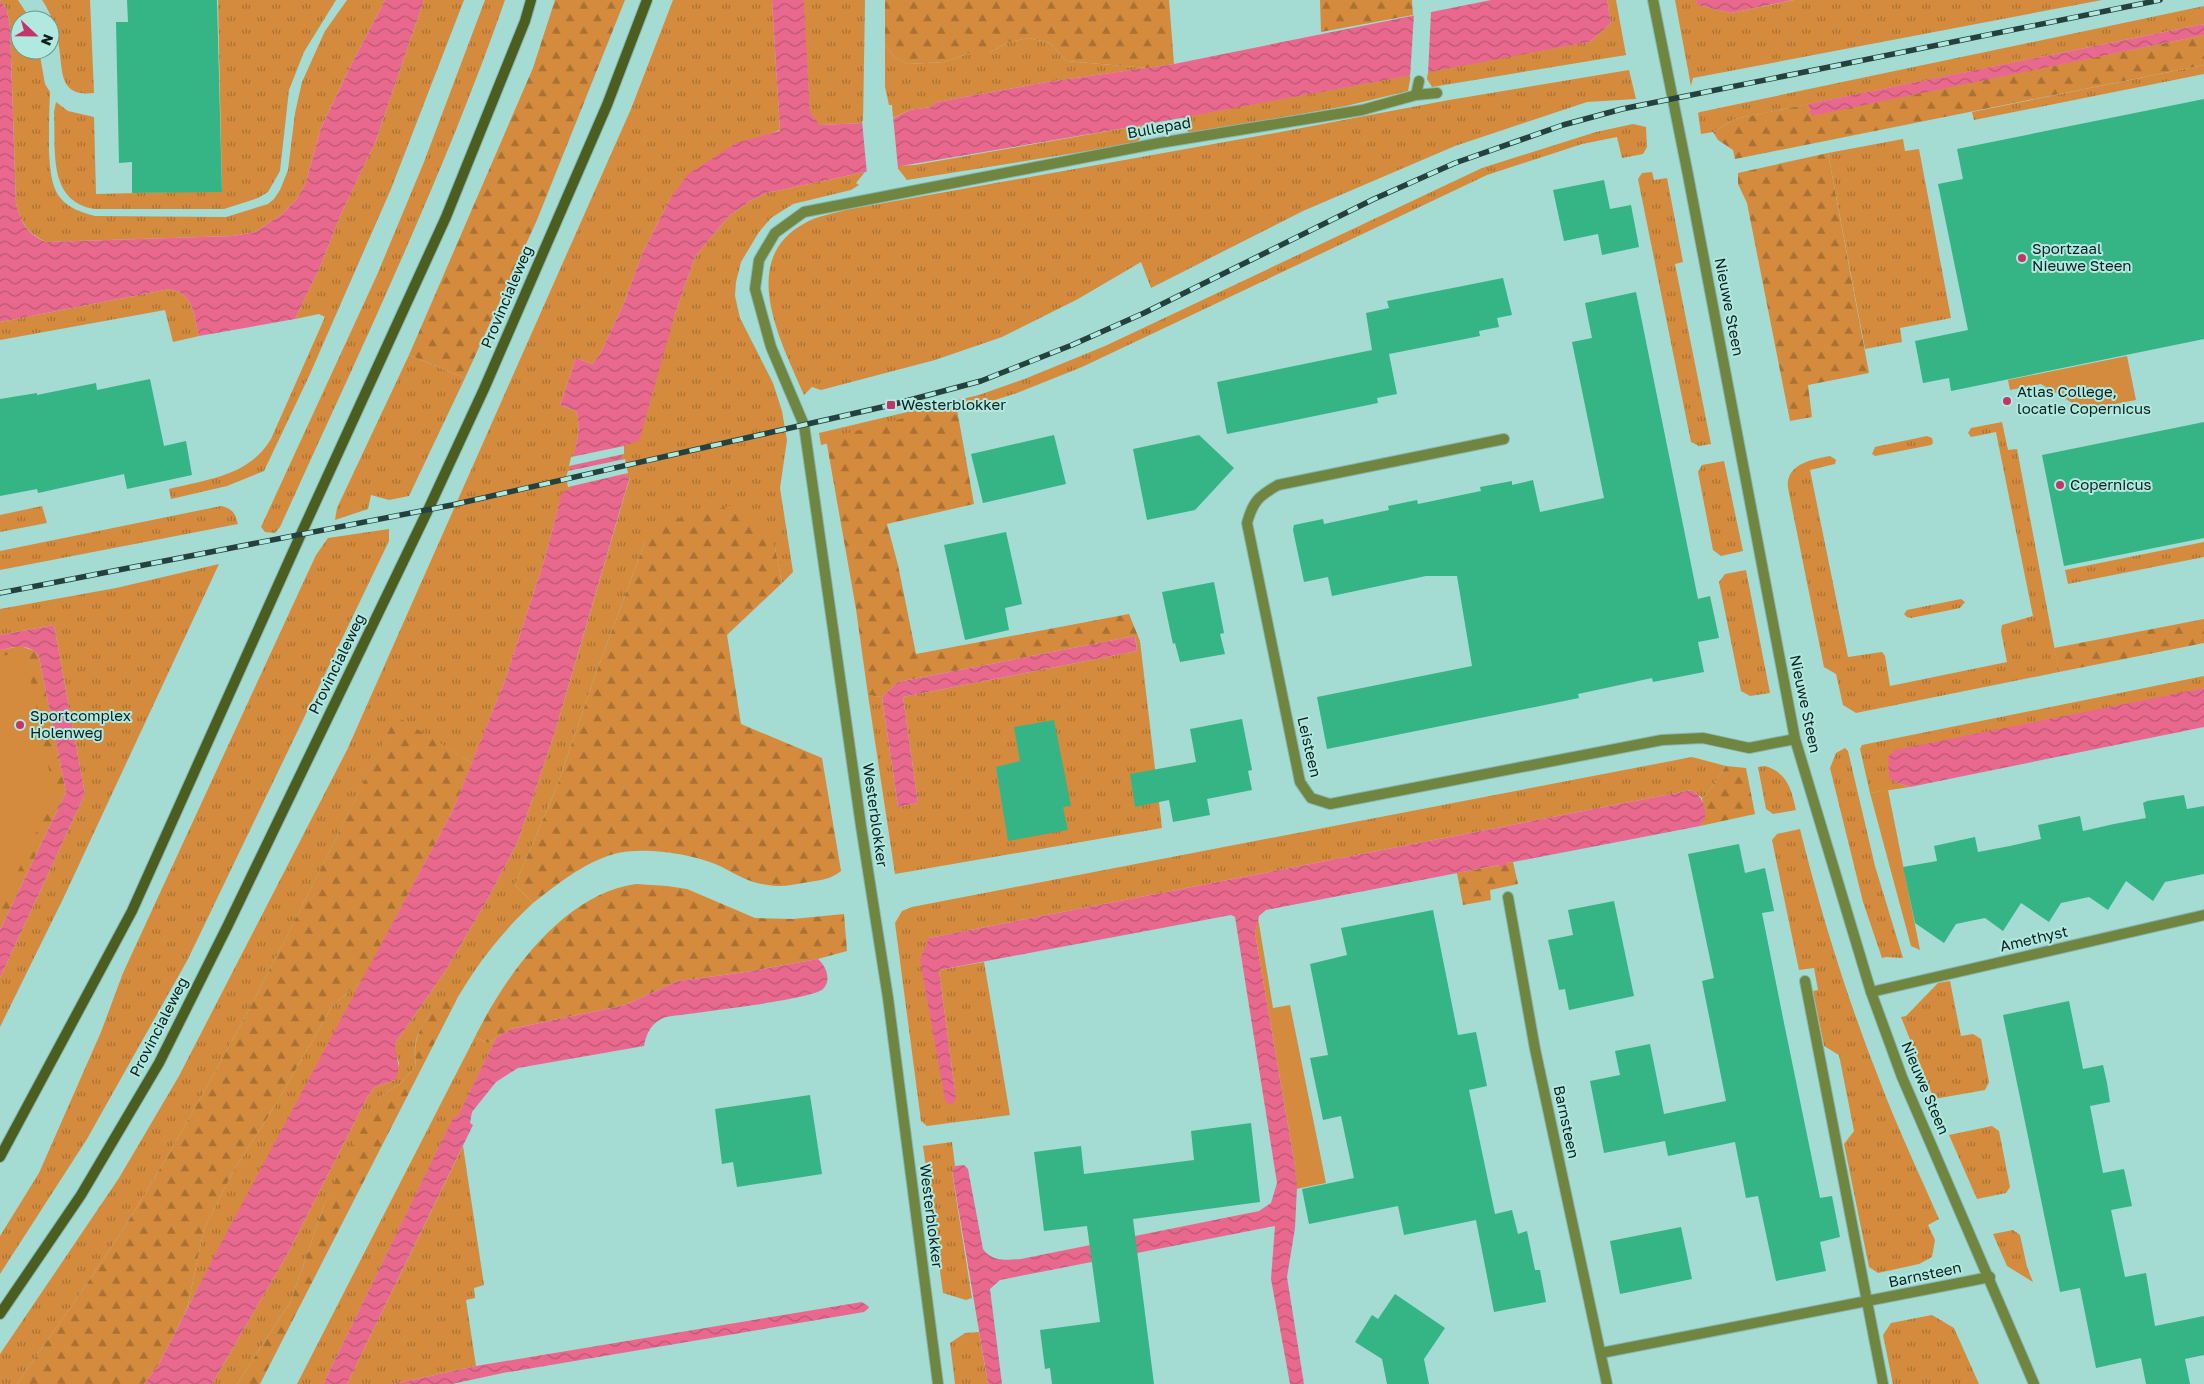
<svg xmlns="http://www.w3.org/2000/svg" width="2204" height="1384" font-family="'Golos Text',sans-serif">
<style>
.grass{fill:url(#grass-tufts)}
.forest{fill:url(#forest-firs)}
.garden{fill:#d48b3e}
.water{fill:url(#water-waves)}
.pier{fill:#a4dbd3}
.building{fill:#35b486}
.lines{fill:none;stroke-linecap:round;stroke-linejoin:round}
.minor-casing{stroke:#85b6af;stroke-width:12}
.tertiary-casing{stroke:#85b6af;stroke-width:12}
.secondary-casing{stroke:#85b6af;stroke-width:12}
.minor{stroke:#708640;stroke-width:10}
.tertiary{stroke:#708640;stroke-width:10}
.secondary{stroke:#4b5e1f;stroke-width:10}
.rail-casing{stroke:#25413d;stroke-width:5.5}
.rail{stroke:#b1e8e0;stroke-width:4;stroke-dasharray:11;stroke-linecap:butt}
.poi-dot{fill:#c23566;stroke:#b1e8e0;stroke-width:2}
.labels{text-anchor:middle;stroke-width:4;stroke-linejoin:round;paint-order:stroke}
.street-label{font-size:15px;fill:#0b211e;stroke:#b1e8e0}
.poi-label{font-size:15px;fill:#0b211e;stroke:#b1e8e0;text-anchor:start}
</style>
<defs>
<pattern id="grass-tufts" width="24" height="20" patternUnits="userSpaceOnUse" patternTransform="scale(1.25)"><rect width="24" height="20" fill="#d48b3e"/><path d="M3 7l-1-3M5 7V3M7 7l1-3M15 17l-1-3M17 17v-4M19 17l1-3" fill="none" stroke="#aa7133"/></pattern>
<pattern id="forest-firs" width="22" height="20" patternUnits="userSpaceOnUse" patternTransform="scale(1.25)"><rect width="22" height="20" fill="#d48b3e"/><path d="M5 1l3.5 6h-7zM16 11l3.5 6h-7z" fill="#aa7133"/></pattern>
<pattern id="water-waves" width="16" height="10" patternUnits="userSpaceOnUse" patternTransform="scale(1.25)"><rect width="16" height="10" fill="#e9698e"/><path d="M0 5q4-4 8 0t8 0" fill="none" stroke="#bb5673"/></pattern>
</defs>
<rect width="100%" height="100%" fill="#a4dbd3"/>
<path class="grass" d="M0,0H18L31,20H20V50H39L45,84L50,92C49,112 49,131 49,151C51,188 54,206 95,216L226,217L268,204L274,199L280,190L288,170L295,113L302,82L325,31L347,0H385L352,63L321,128L305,185L296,200L282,214L255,232L233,236L46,242C27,233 22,224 16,204L10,27L7,10Z
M42,0H90L94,93C59,97 63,73 59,47C57,31 51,13 42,0Z
M218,0H336L304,52L289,90L280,171L268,192L258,198L224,209H95C47,202 56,149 54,112L56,102L68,111L94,117L96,194L222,191Z
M424,0H464L391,189L310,374L264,471L227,486L171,499L169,489C208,479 249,476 271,439L325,317L319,314L295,319L321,265L340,216L375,143Z
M485,0H505C442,180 359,353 280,527L275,533L265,532L261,527L377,275L424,162Z
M673,0H772L780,130L768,135L670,199L642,254L624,303L600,354L592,364L576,358L560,405L576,411C583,430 574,450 571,470C570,476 571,483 571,489L559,504L545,558L505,680L472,763L396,717C317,877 239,1038 146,1192C107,1258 60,1321 17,1384H0V1354L119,1178L179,1076L347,750L631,109Z
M803,0H865L863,123L820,125L813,119L810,113Z
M1607,0H1616L1626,55L1432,87L1427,79L1428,71L1442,68L1590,42L1611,23Z
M1675,0H1697L1698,5L1731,13L1794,0H2102L1693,78L1691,86Z
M2204,6V24L1735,119L1713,132L1701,134L1698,113L1700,112Z
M1029,38L1050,43L1066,61L1147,68L1047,82L937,102L931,107L910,110L893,118L892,105H889L885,87V45L895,58L908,64L944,62L970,53H989L1009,42Z
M2204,65V74L1974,120L1972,112Z
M1629,70L1636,99L1587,102L1455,146L1303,211L1151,288L1141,262L1078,299L1002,337L935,360L821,390L812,387L804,395C782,343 736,260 805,223C817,216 832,214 845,210L1275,133L1449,100Z
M1411,75L1408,91L1346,106L1194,133L1188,132L1183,117Z
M1633,124L1646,127L1647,147L1643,154L1622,158L1617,137L1582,144L1487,175L1082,367L1017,393L957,412L821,445L819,433L979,395L1027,378L1105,346L1482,168L1596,132Z
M1143,125L1141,137L1137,143L907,180L896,166L915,165Z
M1903,139L1905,151L1919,149L1951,318L1900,328L1902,342L1865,349L1828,153Z
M865,172L856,183L859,185L851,190L793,204L771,218L759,232L741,262L736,282L735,296L740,318L773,383L782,411L787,440L780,488L793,572L782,583L775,548L645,542L596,673L556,789L515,885L533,903C503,931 479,961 458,997L438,1002C422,1026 411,1036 416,1066L401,1083L381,1096L324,1205L291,1301L237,1384H212L287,1255L369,1094L375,1087L395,1080L399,1063L395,1052L396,1042L446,970L489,897L518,841L555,732L630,477H626L619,447L675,314L695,257L728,217L750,201L767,193Z
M1652,172L1654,180L1667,178L1683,262L1675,264L1711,444L1699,446L1691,442L1638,179L1642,173Z
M170,289C195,295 193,314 199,336L173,342L165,310L0,340V322Z
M409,355L465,378L409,496L389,500L371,495L368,509L335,520L337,508Z
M2002,422L2008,450L2017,449L2059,672L1856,713L1843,705L1836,674L1824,667L1788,488C1785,464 1813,459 1830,456L1836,460L1835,464L1810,470L1848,657L1882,652L1885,656L1890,686L2007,662L2001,631L2002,625L2033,616L1996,432L1971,437L1968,433L1971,428Z
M1927,436L1932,438L1933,443L1931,445L1875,456L1872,454L1875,447Z
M1724,461L1743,551L1721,556L1713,550L1698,472L1702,465Z
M42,506L47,523L0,532V515Z
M221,506C233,509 235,513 238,524L0,570V551Z
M389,529V541L188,959L87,1139L0,1274V1236L39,1173L101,1032L123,973L316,555L328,538Z
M2204,542V557L2068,584L2065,570Z
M219,564L63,899L0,1027V978L85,794L54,625L0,635V609L116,588Z
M1746,570L1770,693L1750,696L1741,691L1719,582L1725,574Z
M1961,599L1965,602L1960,608L1911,618L1907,617L1904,614L1907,610Z
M1140,641L1162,828L895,874L868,695L882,697L898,807L918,803L903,697L1137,651L1136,642Z
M2204,676V688L1895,782L1910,787L1870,793L1860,749L1862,745Z
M1845,748L1848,751L1875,866L1903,958L1886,957L1882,958L1863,902L1830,768L1836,753Z
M1692,757L1726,766L1707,794L1702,798L1692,790L929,938L956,1099L939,970L984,962L1010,1115L927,1126L921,1121L895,923L902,911L912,907Z
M1765,766C1788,773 1791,789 1796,810L1773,814L1766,809L1758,767Z
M1800,829C1821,914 1847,998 1879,1079C1897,1127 1919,1173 1939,1219L1928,1225L1935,1240L1932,1257L1919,1264L1878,1273L1869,1267L1844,1144L1854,1131L1839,1055L1824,1046L1813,991L1818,990L1814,968L1799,970L1772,840L1777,834Z
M362,981L187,1309L204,1229L234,1170L273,1109L333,1005Z
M1950,981L1961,1036L1973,1034L1981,1039L1989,1082L1985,1090L1934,1099L1901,1017L1906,1016L1938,983Z
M475,1037L488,1043L496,1038L458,1117L453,1119L324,1382L323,1384H297Z
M1992,1126L1999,1131L2010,1187L2006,1193L1977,1199L1949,1135Z
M952,1142L955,1166L952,1172L972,1298L966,1300L943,1293L923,1146Z
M463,1146L484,1285L474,1288L475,1298L466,1300L476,1366L393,1384H347Z
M2013,1230L2020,1235L2027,1267L2033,1282L2007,1266L1993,1234Z
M1932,1315L1954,1328L1979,1384H1893L1883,1335L1891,1323Z
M979,1332L988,1384H955L950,1343L965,1333Z"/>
<path class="forest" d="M555,0H625L537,220L465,378L409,355L533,68Z
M885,0H1169L1174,64L1147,68L1066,61L1050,43L1029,38L1009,42L989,53H970L944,62L908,64L895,58L885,45Z
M1320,0H1412L1413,15L1321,32Z
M2204,35V65L1735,159L1733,150L1718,140L1713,132L1735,119L1808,104L1811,115Z
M1828,153L1869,373L1808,385L1812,417L1790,421L1747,203L1738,184V173Z
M956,404L974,504L887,524L898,565L916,654L1129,614L1140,641L1136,642L1135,636L898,682L882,697L868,695L856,609L826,439Z
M730,506C776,526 773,538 782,583L727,635L741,724L822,758L841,871C831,879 822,880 809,882C796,884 781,888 768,885C750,883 737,875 722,867C695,854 643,846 614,854C583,863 558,884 533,903L515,885L556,789L596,673L645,542L657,524Z
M2204,619V643L2059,672L2054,648Z
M21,646L34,651L39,657L66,792L0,930V650Z
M396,716L472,763L453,810L362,981L333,1005L273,1109L234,1170L204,1229L187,1309L159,1364L144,1384H17C60,1321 107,1258 146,1192C239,1038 317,877 396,716Z
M1726,766L1746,768L1755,814L1700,826C1708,816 1703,807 1702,798L1707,794Z
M1513,862L1518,884L1490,890L1491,900L1463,905L1457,873L1500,865L1506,866L1505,863Z
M636,884L667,886L687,889L755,918L793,919L844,914L847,951L818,959L746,972L678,981L625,1005L511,1029L488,1043L475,1037C505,976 563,894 636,884Z
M458,997L260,1384H237L291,1301L324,1205L351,1148L381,1096L401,1083L416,1066C412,1035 422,1026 438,1001Z"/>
<path class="garden" d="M2127,356L2136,400L2084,410L2041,384L2010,390L2008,380Z
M25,652L54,794L0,910V656Z
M1888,790L1920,950L1911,946L1870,793Z
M1258,918L1273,1008L1290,1005L1326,1183L1296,1189L1295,1166L1255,933Z"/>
<path class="water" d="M0,0L7,10L10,27L16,204C22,224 27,234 46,242L233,236L255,232L282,214L296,200L305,185L321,128L352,63L385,0H424L375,143L340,216L321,265L295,319L199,336C193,314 195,295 170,289L0,322Z
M772,0H804L810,112L820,125L863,123L894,118L910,110L931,107L937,102L1047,82L1174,64L1491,0H1607L1611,23L1590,42L1143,125L865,172L767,193L750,201L728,217L695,257L675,314L639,441L620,447L626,477L630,476L555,732L518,841L489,897L446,970L396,1042C394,1058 403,1064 395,1080L375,1087L369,1094L287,1255L212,1384H144L159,1364L220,1245L453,810L505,680L545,558L562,492L571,489C570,486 568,481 569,477C571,456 584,433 576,411L560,405L576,358L592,364L600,354L624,303L642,254L670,199L688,174L736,143L780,131Z
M1697,0H1793L1731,13L1697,5Z
M2204,24V35L1811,116L1808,104Z
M54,625L85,794L0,978V930L66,792L39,657C29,642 15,647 0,650V635Z
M1135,636L1137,651L903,697L918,803L898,807L882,697L898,682Z
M2204,688V727L1910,787L1895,782L1889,777L1888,757L1895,750Z
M1692,790C1703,798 1706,806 1705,819L1700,826L1513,862L1506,863V866L1500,867L1499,865L1266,910L1259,916L1255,933L1295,1166L1297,1187L1295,1228L1287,1277L1304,1384H1290L1271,1279L1275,1226L1000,1280L990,1289L1002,1384H988L952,1171L955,1166L964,1165L968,1169L983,1249C992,1262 1007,1260 1021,1259L1259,1211L1271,1203L1277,1183L1235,917L1231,915L939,970L956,1099L952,1104L947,1103L945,1100L920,960L929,938Z
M818,959C826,966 832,980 823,989C813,999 708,1011 688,1014C680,1016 668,1015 661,1019C650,1025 646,1035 644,1046L518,1068L496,1082L472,1112L470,1123L473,1125L347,1384H323L453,1118L458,1116L496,1038L511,1029L625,1005L678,981L746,972Z
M862,1302L868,1306L869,1308L864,1312L503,1373L452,1384H393L476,1366Z"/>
<path class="pier" d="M1431,12L1428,74L1410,78L1414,14Z
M893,116L898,168L867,174L862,121Z
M624,446V454L569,466L571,457Z
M625,459L628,473L568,487L566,477L568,471Z"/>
<path class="building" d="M127,0H217L222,192L132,193V162L119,163L116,22H128Z
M2204,99V339L1951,391L1949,378L1923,383L1915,341L1968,330L1938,184L1963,179L1957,149Z
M1604,180L1610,209L1631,205L1639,247L1602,255L1598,234L1564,241L1553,190Z
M1503,278L1512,315L1497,318L1499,327L1479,331L1480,336L1389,354L1397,394L1377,398L1378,403L1227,434L1217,382L1372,350L1366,313L1389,308L1387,301Z
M1636,292L1698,599L1710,596L1719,638L1698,642L1704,672L1653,682L1652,678L1578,694L1579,698L1327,749L1317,697L1472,666L1457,576H1426L1332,596L1328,577L1304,582L1293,530L1294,525L1323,519L1324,524L1389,510L1388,506L1417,500L1418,504L1481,491L1480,487L1512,481V485L1533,480L1540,512L1604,498L1572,342L1592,338L1585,303Z
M150,379L164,446L186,441L192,475L127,489L124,474L38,493L37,489L0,496V399L37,393V395L96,383L97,390Z
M2204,422V538L2064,566L2042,455Z
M1054,435L1066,484L983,503L971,454Z
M1199,435L1234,468L1195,510L1147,520L1133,449Z
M1006,532L1022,604L1005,608L1009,630L965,640L944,545Z
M1214,582L1224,633L1220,634L1225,654L1180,662L1175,643L1173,644L1162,592Z
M1242,719L1252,770L1248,771L1252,790L1207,799L1210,815L1173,822L1169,800L1135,807L1130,774L1196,762L1190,729Z
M1054,720L1071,806L1063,807L1068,830L1008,841L996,767L1020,761L1014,727Z
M2184,795L2187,809L2204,806V874L2165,882L2153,901L2126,881L2108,910L2089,897L2061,903L2049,922L2021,903L2003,931L1985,918L1970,921L1956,924L1944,943L1915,923L1903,867L1937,861L1934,846L1975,837L1978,852L2010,846L2041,839L2038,825L2080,816L2083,831L2114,824L2146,818L2143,803L2147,801Z
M1739,844L1745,873L1765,868L1774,911L1762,913L1784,1023L1820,1198L1832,1196L1840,1237L1820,1242L1826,1271L1776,1281L1758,1196L1746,1198L1735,1142L1668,1156L1665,1141L1604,1153L1590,1081L1620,1075L1615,1051L1650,1044L1664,1114L1726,1101L1702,981L1714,978L1688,854Z
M1614,901L1634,996L1569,1010L1565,989L1559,990L1548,940L1573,935L1568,910Z
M1433,910L1458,1035L1476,1032L1487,1086L1469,1090L1495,1214L1512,1210L1518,1234L1527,1231L1535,1270H1540L1546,1302L1494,1312L1476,1220L1404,1235L1398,1206L1309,1224L1302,1189L1354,1178L1341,1116L1323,1120L1310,1058L1328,1055L1310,964L1347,955L1341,928Z
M2069,1001L2083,1069L2103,1065L2107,1083L2110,1102L2090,1106L2103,1173L2124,1169L2132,1206L2111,1210L2125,1277L2146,1273L2155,1326L2204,1316V1355L2185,1359L2190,1384H2146L2141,1358L2096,1368L2080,1288L2060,1292L2003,1015Z
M810,1095L822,1174L737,1187L733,1162L722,1164L715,1109Z
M1251,1123L1260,1202L1133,1219L1154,1384H1052L1050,1368L1045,1369L1040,1330L1100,1322L1087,1226L1044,1231L1034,1152L1081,1146L1084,1174L1147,1166L1194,1160L1191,1131Z
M1681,1227L1692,1279L1620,1294L1610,1241Z
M1395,1294L1445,1328L1424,1359L1429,1384H1387L1382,1359L1355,1342L1372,1315L1378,1319Z"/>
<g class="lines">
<defs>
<path id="minor" d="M1416,95L1419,81
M1504,439L1278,485C1259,496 1253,501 1247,523L1300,782L1311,798L1330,804L1662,740L1703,738L1749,748L1795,739
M1508,897L1535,1049L1607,1384
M1805,981L1883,1384
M1871,992L2204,915
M1601,1353L1990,1277
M938,1384L888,998L861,826L804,425L771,347L755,289L759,260L775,233L804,212L1159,143L1362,110L1416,95L1437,93"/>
<path id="tertiary" d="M1653,0L1688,175L1795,739L1871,992L1902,1077L2034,1384"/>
<path id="secondary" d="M0,1157L132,911L301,534L446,217L525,21L531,0
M0,1314L81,1195L159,1063L227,927L428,510L484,389L607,105L647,0"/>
</defs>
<use href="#minor" class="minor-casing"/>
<use href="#tertiary" class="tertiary-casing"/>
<use href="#secondary" class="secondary-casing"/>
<use href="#minor" class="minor"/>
<use href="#tertiary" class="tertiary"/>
<use href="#secondary" class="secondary"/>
<defs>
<path id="rail" d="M0,593L452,505L891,405L981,381L1072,345L1144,313L1374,199L1455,163L1563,125L1622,109L2160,0"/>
</defs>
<use href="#rail" class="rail-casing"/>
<use href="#rail" class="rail"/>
</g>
<g class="poi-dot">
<circle cx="2022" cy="258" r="5"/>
<circle cx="2007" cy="401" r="5"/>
<rect x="886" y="400" width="10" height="10" rx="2.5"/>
<circle cx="2060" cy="485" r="5"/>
<circle cx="20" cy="725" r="5"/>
</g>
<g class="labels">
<g class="street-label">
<text transform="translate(1159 128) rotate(-10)" y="5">Bullepad</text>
<text transform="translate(507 297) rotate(-67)" y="5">Provincialeweg</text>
<text transform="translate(1729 307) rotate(79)" y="5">Nieuwe Steen</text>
<text transform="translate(337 664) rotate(-64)" y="5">Provincialeweg</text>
<text transform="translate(1805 704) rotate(78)" y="5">Nieuwe Steen</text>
<text transform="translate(1309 747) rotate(77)" y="5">Leisteen</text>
<text transform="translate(875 815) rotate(82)" y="5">Westerblokker</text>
<text transform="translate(2034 939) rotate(-13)" y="5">Amethyst</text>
<text transform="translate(159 1027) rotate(-63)" y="5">Provincialeweg</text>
<text transform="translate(1925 1088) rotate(67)" y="5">Nieuwe Steen</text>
<text transform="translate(1566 1122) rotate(78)" y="5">Barnsteen</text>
<text transform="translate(931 1216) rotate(83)" y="5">Westerblokker</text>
<text transform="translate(1925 1275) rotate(-12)" y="5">Barnsteen</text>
</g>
<g class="poi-label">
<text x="2032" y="254">Sportzaal<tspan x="2032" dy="17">Nieuwe Steen</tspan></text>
<text x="2017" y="397">Atlas College,<tspan x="2017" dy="17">locatie Copernicus</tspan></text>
<text x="901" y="410">Westerblokker</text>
<text x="2070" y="490">Copernicus</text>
<text x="30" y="721">Sportcomplex<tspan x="30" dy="17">Holenweg</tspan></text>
</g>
</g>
<g transform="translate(35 35) rotate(112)"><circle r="24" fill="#b1e8e0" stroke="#6f9892"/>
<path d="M0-4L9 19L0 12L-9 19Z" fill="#c23566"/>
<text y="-8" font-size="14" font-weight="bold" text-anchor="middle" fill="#0b211e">N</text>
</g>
</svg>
